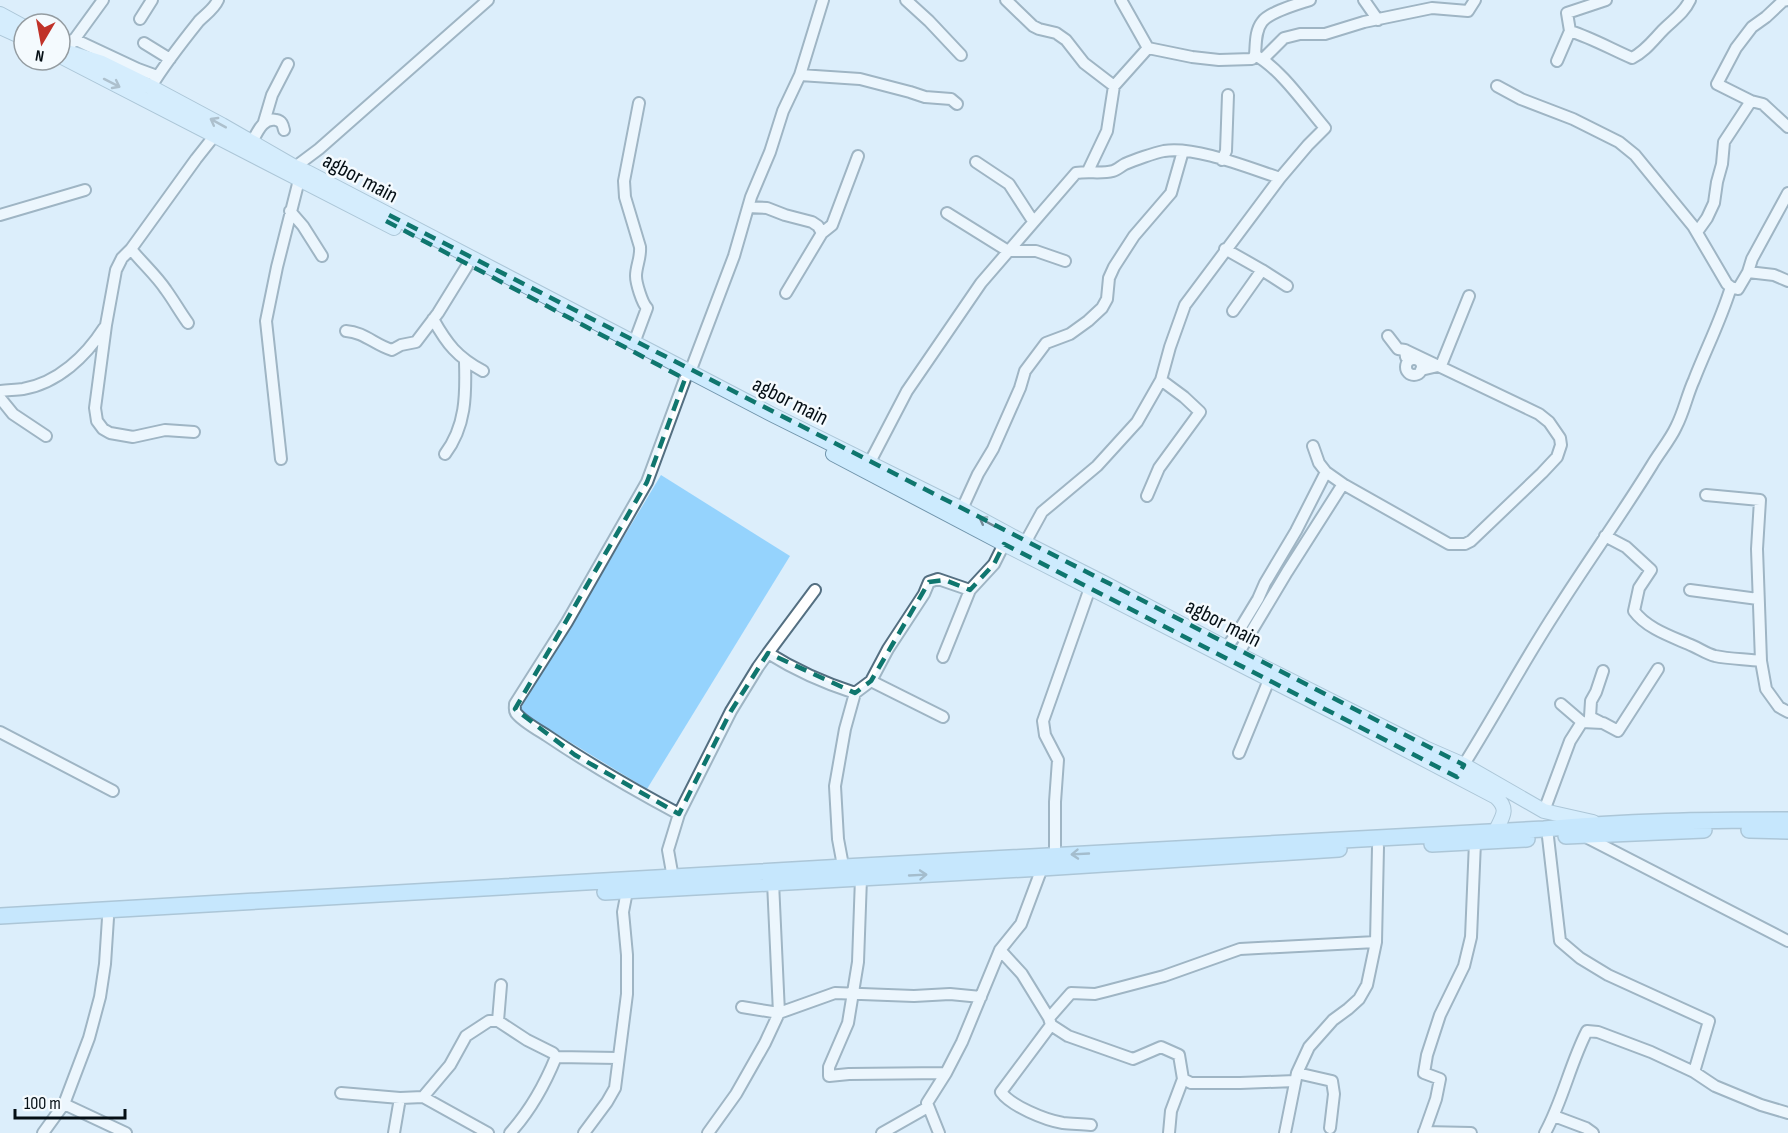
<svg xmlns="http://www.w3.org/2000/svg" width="1788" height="1133" font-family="'Sofia Sans Condensed',sans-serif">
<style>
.grass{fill:#95d3fd}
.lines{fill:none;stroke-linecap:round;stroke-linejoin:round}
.minor-casing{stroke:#546f81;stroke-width:14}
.major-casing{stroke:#7195ac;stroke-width:16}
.highway-casing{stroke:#7195ac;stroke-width:18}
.minor{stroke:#fff;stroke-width:10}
.major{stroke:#cdebfe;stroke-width:14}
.highway{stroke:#abddfe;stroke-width:15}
.oneway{stroke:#738895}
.oneway2{stroke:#608095}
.marked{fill:none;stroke:#0f766e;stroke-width:4.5;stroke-dasharray:12 8;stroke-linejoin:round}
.labels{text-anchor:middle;stroke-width:5;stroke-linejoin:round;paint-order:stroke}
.street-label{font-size:22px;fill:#050f15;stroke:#f4fafe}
</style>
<rect width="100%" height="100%" fill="#dceefb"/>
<path class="grass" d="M661,475L790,556L647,789L519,711Z"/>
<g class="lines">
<defs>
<path id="minor" d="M906,0L929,21L961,55
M1006,0L1033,26L1039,29L1056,33L1066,40L1084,63L1114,86L1148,48
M1364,0L1378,20
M140,19L152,0
M1570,31C1592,38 1611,49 1632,58C1646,51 1654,39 1664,29C1674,19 1684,13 1690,0
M74,39L138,69L157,76
M144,43L170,59
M71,44L103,0
M1255,55C1256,44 1255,31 1262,22C1269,12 1298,4 1310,0
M1263,59L1284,38L1300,34H1325L1364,22L1432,8L1468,11L1475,0
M1557,61L1570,31L1567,13L1606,0
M800,75L860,79L910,92L925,97L951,99L957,104
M1497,86L1521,99L1573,119L1619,142L1635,155L1693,226L1727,284L1731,287L1738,289L1748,272L1752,259L1788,193
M151,87C164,65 183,41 199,21C206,14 214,9 218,0
M1751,101L1763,104L1788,127
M264,122L272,95L288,64
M252,142C257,133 263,117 276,120C282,121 283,125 284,130
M1222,160L1226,151L1228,95
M976,162L1009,184L1033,221
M295,167L319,149L488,0
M1088,171L1107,131L1114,86
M748,207L767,208L785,215L812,222L818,226L822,233L786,293
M290,211L303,226L322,256
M947,213L1008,251H1036L1065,261
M0,215L85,190
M1697,232L1707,218L1714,203L1717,182L1722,164L1724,142L1751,101L1717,84L1736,48L1752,27L1766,17L1783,1L1788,0
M822,233L832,225L858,156
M131,249L122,258L116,270L106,325L95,408L97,421L103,429L110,433L133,437L165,430L194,432
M1225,249L1262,270L1287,286
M1748,272L1774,275L1788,281
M1233,311L1262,270
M433,319C447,344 457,357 483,371
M188,323C180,312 174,301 166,290C156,275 142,263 131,249L196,159L215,135
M346,331C364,332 375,345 392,350L401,345L416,342L438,313L467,266
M1388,336L1398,349L1405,350L1406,357
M634,343L647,308C642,303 636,283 636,276C636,266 641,258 640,247L625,197L624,181L639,103
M1406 367a8 8 0 1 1 16 0a8 8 0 1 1-16 0Z
M1421,370L1438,366L1442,363L1469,296
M690,372L734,256L751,197L770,152L783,111L800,75L823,0
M0,391C8,390 16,390 23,389C58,383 86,356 104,328
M0,398L13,414L46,436
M1313,446L1319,463L1326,472L1343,484L1449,544H1465L1471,541L1542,473L1557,457L1561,445L1560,438L1549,422L1539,414L1405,350
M445,454C466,426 466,395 465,362
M281,459L266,321L277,267L299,180
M870,462L907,391L981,283L1076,173C1089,171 1101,174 1113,171C1117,170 1121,166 1125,164C1134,160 1154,153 1164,151C1196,146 1249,168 1280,178
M1706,495L1760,500L1757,549L1761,661L1766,689L1779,707L1788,712
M1147,496L1159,468L1200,412L1184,397L1161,380
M962,509L978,474L993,449L1020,388L1025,371L1046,343L1070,334L1088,321L1102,308L1107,299L1109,278L1114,267L1134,236L1171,193L1183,151
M1605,536L1626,547L1651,570L1639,588L1634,611C1647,629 1673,637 1693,646C1700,649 1707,654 1715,656C1729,659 1746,659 1761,661
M1025,543L1042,512L1097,466L1137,422L1161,380L1170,347L1185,305L1280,178L1308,145L1325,128C1306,106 1280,68 1255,55L1252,59L1219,60L1192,57L1148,48L1121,0
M1690,590L1758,599
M1226,648L1238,632L1258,599L1265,583L1296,531L1326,472
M768,653L815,590
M1238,654L1287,572L1343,484
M943,657L970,590
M871,681L943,717
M1561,704L1582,722
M1600,722L1590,717L1591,701L1596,692L1603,671
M0,732L113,791
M1239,753L1269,680
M1461,769C1494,717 1523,662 1557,610C1588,561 1622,514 1652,465C1659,453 1670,440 1676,427C1684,412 1687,395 1694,380C1706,349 1721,320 1731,287
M1544,811L1570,741L1582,722L1603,723L1618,731L1658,669
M679,814C634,790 589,764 546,735C538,730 522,721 516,713C514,710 515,708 515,704L567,622L647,482L685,379
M1548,837L1560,941L1580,958L1608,975L1709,1021L1694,1072
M1586,837L1788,941
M1055,855V802L1058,760L1045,735L1043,721L1090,588
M844,871L838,839L835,786L845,729L855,693L871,681L888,649L924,594L929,582L938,579L970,590L994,564L1004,544
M673,878L668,850L679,814L731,711L758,667L768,653C795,670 824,683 855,693
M861,878L858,962L848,1023L829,1067V1076L849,1074L946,1073
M1000,950L1022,974L1049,1018L1071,993L1095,994L1107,991L1164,976L1240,949L1376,942
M742,1007L779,1013L835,993L914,996L950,994L981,997
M1049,1018L1051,1025L1068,1036L1133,1059L1161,1047L1179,1055L1183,1079
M498,1021L501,985
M1051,1025L1001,1092C1011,1106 1045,1120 1063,1123C1072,1124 1082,1124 1091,1125
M1297,1073L1332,1081L1334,1094L1330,1128
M341,1093L400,1098L423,1097L488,1133
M423,1097L450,1065L466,1036L489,1021H498L527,1040L553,1053L556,1057L618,1058
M64,1104L126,1133
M1554,1116L1586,1128L1593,1133
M1424,1132L1471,1133
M43,1133L64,1104L89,1038L100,997L105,964L108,918
M394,1133L400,1098
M510,1133C530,1111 545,1084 556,1057
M584,1133L607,1102L615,1088L627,994V955L623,912L627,891
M708,1133L736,1094L765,1043L779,1013L773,882
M882,1133L928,1107
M939,1133L927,1103L946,1073L962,1042L1000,950L1021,924L1042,868
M1169,1133L1171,1111L1183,1079L1191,1083H1240L1295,1081
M1285,1133L1297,1073L1309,1047L1333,1020L1348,1009L1359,999L1367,985L1376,942L1378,847
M1424,1133L1436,1099L1440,1079L1424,1073L1427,1055L1440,1015L1464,966L1471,937L1475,842
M1545,1133C1563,1100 1570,1064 1587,1031L1598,1032L1651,1052L1694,1072L1715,1086L1761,1105L1788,1113"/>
<path id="major" d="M0,14L24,27
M0,27L24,38
M60,47L67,52L102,63L151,87L222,125L295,167L309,173L773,415L962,509L1025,543L1104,583L1238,654L1425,748L1464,765L1544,811L1593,822
M62,57L394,228
M833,454L1004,544L1353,722L1496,797C1509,809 1503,816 1496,830"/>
<path id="highway" d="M1749,830L1788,831
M1566,836L1704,830
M1432,844L1527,839
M605,892L1042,868L1339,849
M0,916L844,867L1544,829C1625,821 1706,820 1788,820"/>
</defs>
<use href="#minor" class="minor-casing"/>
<use href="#major" class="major-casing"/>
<use href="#highway" class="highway-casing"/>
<use href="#minor" class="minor"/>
<use href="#major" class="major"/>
<use href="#highway" class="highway"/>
</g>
<defs><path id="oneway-shaft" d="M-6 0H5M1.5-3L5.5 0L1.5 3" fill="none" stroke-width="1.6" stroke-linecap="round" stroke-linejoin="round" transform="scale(1.5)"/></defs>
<g class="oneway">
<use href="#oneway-shaft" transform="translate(112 83) rotate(27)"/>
<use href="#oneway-shaft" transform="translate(218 123) rotate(-151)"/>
<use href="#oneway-shaft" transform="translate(987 522) rotate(-151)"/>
</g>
<g class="oneway2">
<use href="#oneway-shaft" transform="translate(1080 854) rotate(177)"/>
<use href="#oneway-shaft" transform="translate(918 875) rotate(-3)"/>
</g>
<path d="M0 0H1788V1133H0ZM389,215L1464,765L1457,777L1004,544L994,564L970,590L945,580L929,582L871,681L855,693L768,653L731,711L679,814L575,755L515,709L647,482L685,379L386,221Z" fill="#dceefb" fill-opacity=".55" fill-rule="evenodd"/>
<path class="marked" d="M389,215L1464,765L1457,777L1004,544L994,564L970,590L945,580L929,582L871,681L855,693L768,653L731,711L679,814L575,755L515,709L647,482L685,379L386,221Z"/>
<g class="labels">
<g class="street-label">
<text transform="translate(361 177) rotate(28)" y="8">agbor main</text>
<text transform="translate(791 400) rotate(27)" y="8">agbor main</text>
<text transform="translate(1224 622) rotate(27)" y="8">agbor main</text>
</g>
</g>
<g transform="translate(42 42) rotate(190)"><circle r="28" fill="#f4fafe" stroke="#949ca1" stroke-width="1.5"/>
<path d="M0-4.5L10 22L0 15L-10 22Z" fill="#c03229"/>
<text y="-9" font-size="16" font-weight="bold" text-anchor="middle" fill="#050f15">N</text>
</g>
<path d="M15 1109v9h110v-9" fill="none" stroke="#050f15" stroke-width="3"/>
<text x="24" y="1109" font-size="18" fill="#050f15" stroke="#f4fafe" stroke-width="4.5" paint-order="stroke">100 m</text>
</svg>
